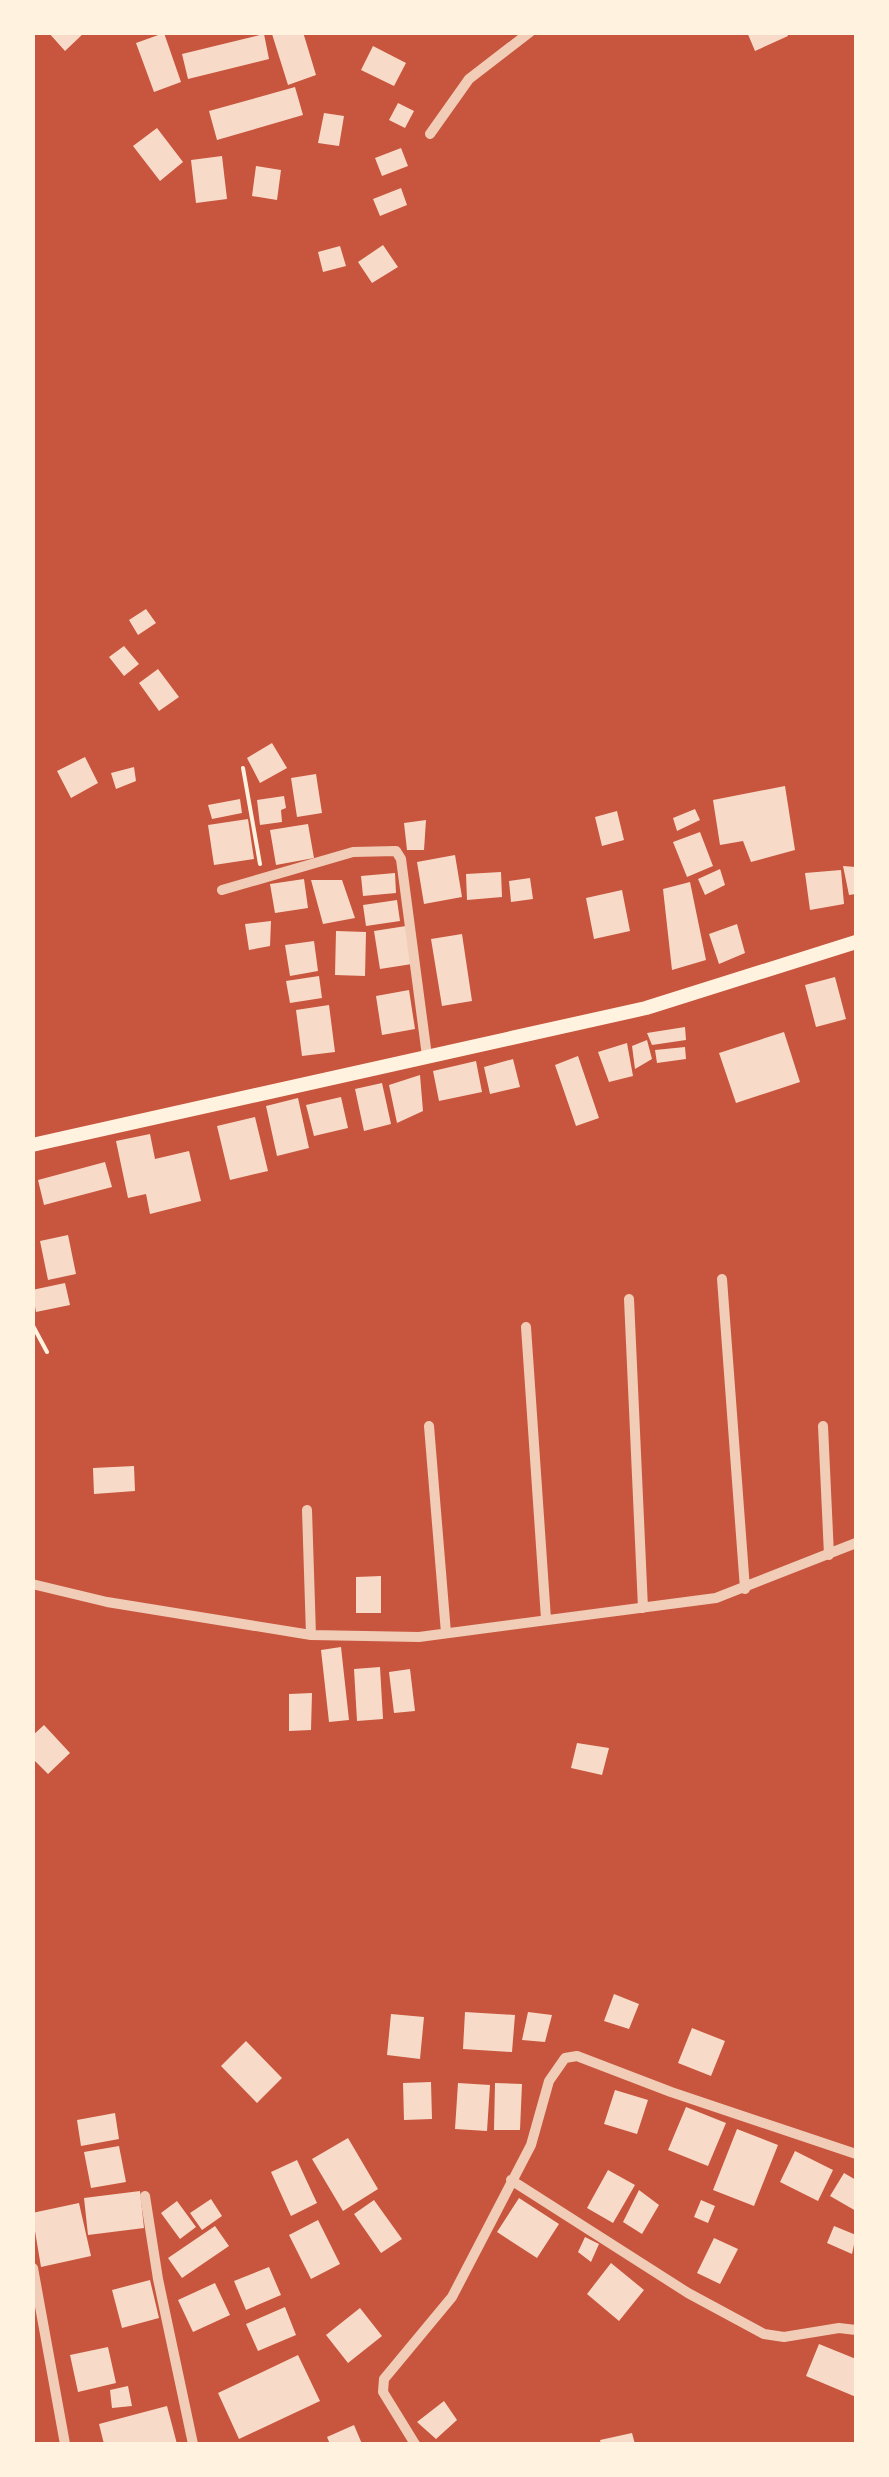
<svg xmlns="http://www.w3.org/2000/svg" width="889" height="2477" font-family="Jost,sans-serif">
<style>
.building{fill:#f7dbc8}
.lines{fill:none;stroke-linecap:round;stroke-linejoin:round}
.path{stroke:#fff3e0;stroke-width:4}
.minor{stroke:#f1ccb7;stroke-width:10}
.secondary{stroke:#fff3e0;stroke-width:14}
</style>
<rect width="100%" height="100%" fill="#c8553d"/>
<path class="building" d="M48,32H85L65,51Z
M277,32H303L316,75L288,85L272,34Z
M747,32H786L788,36L755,51Z
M164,33L181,82L154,92L136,43Z
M264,34L269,59L188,79L182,54Z
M373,46L406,63L394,86L361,70Z
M295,87L303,115L217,140L209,111Z
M398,103L414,111L405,128L389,120Z
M324,113L344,116L339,146L318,143Z
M157,128L183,162L160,181L133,146Z
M401,148L408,166L382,176L375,158Z
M222,156L227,199L196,203L191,160Z
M256,166L281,170L277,200L252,196Z
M401,188L407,205L380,216L373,199Z
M383,245L398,267L372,283L358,262Z
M340,246L346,266L323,272L318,252Z
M146,609L156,623L138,635L129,620Z
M124,646L139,664L124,676L109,657Z
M158,669L179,697L159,711L139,683Z
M272,743L287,768L260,783L247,758Z
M85,757L98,783L71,798L57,771Z
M134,767L136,781L116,789L111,773Z
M316,774L322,813L297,817L291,778Z
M785,786L795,850L751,862L743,841L720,845L713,800Z
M284,796L286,808L281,810L282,822L260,825L257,800Z
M240,799L242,813L212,819L208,805Z
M695,809L700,820L677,831L673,818Z
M617,811L624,840L602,846L595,817Z
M248,819L254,859L214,865L208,825Z
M426,820L424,850H407L404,823Z
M308,824L314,858L276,865L270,830Z
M700,832L713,866L687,877L673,842Z
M455,855L462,897L424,904L417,862Z
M843,866L856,867V894L849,895Z
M720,869L725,885L705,895L698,879Z
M841,870L844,904L810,910L805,873Z
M501,872L502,897L467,900L466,874Z
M395,873L396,893L363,896L361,876Z
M530,878L533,899L511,902L509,881Z
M304,879L308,908L275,913L270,884Z
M311,880H342L355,918L323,924Z
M690,882L706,960L672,970L663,889Z
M622,890L630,931L594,939L586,898Z
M397,900L400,921L366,926L363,905Z
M271,921L270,946L249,950L245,924Z
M737,924L745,953L719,964L709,934Z
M406,926L412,964L380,969L374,931Z
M336,931L366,932L365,976L335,975Z
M462,934L472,1001L442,1006L431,939Z
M314,941L318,971L290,976L285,945Z
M319,976L322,998L290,1003L286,981Z
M835,977L846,1019L816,1027L805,985Z
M409,990L415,1029L382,1035L376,996Z
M329,1005L335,1052L302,1056L296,1010Z
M685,1027L686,1040L652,1045L647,1033Z
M784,1032L800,1082L736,1103L719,1053Z
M647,1040L652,1059L635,1069L632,1046Z
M627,1043L633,1076L609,1082L598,1052Z
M685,1047L686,1059L657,1063L655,1050Z
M578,1056L599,1118L576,1126L555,1065Z
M513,1059L520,1087L490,1094L484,1067Z
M476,1061L482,1092L439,1101L433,1071Z
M420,1075L423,1111L397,1123L389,1085Z
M382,1083L391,1124L364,1131L355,1089Z
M341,1097L348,1128L314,1136L306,1105Z
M298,1098L309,1148L277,1156L266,1106Z
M255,1117L268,1171L230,1180L217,1126Z
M150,1134L155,1159L189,1151L201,1201L150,1214L146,1194L128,1198L116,1141Z
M105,1162L112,1187L44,1205L38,1180Z
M68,1235L76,1274L48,1280L40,1241Z
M65,1283L70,1305L36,1312L32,1290Z
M134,1466L135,1491L94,1494L93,1468Z
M381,1576V1613H356V1577Z
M341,1647L349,1720L329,1722L321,1650Z
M380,1667L383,1719L357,1721L354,1669Z
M410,1669L415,1711L394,1713L389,1672Z
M312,1693L311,1730L289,1731V1694Z
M44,1725L70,1753L48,1774L32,1758V1736Z
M577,1743L609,1748L602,1775L571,1768Z
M614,1994L639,2004L629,2029L604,2021Z
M465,2012L515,2015L512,2052L463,2049Z
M528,2012L552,2015L545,2042L522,2040Z
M391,2014L424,2017L420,2059L387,2055Z
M692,2028L725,2041L711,2076L678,2063Z
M246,2041L282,2078L257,2103L221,2066Z
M431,2082L432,2119L404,2120L403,2083Z
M458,2083L490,2085L487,2131L455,2129Z
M495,2083L522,2084L520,2130H494Z
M615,2090L648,2100L637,2134L604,2124Z
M686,2107L726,2123L708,2166L668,2150Z
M115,2113L119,2139L81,2146L77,2120Z
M737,2129L778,2145L754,2206L713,2190Z
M348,2138L378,2189L343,2211L312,2159Z
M119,2146L126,2182L91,2188L84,2152Z
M795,2151L833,2170L818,2201L780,2182Z
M297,2160L317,2203L291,2216L271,2172Z
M608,2170L635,2185L613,2223L587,2208Z
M844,2173L856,2180V2211L830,2196Z
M639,2190L659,2205L642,2234L623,2222Z
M140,2191L144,2228L88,2235L84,2198Z
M519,2198L559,2224L537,2258L497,2232Z
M211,2199L222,2216L202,2230L190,2213Z
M374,2200L402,2239L381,2253L354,2214Z
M701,2200L715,2206L708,2223L694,2217Z
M177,2201L196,2227L180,2239L161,2213Z
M79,2203L91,2256L41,2267L32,2213Z
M318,2220L340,2264L311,2279L289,2235Z
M215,2226L229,2246L182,2278L168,2258Z
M834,2226L856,2235L852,2254L827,2243Z
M585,2237L599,2244L591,2262L578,2252Z
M714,2238L738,2249L720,2284L697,2273Z
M611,2263L644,2290L619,2321L587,2294Z
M269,2267L281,2295L246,2310L234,2281Z
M150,2280L159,2318L122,2328L112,2290Z
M215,2283L230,2315L193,2332L178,2300Z
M285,2307L296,2335L258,2351L246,2324Z
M360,2308L382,2336L348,2363L326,2335Z
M819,2344L856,2359V2397L806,2376Z
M108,2347L116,2383L78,2392L70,2355Z
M298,2355L320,2401L239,2439L218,2393Z
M128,2386L132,2406L112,2408L110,2390Z
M444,2401L457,2420L436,2439L417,2422Z
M167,2406L177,2444H104L99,2424Z
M354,2425L362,2444H330L327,2437Z
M632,2433L635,2444H601L600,2440Z"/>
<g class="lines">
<path class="path" d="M243,768L260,864
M32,1324L47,1352"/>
<path class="minor" d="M430,134L469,79L530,32
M222,890L353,852L396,851L401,859L427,1056
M722,1279L745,1589
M629,1299L643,1608
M526,1327L546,1619
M429,1426L446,1633
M823,1426L829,1555
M307,1510L311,1635
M32,1584L107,1602L311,1635L419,1637L716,1598L856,1543
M511,2180L688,2293L764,2334L784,2337L839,2328L856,2330
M145,2196L158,2279L193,2444
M33,2268L65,2444
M415,2444L383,2392L384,2379L452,2297L531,2145L549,2081L565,2058L577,2056L671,2092L856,2154"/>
<path class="secondary" d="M32,1145L646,1008L856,942"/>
</g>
<rect width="889" height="2477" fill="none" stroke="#fff3e0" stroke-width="70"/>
</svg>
